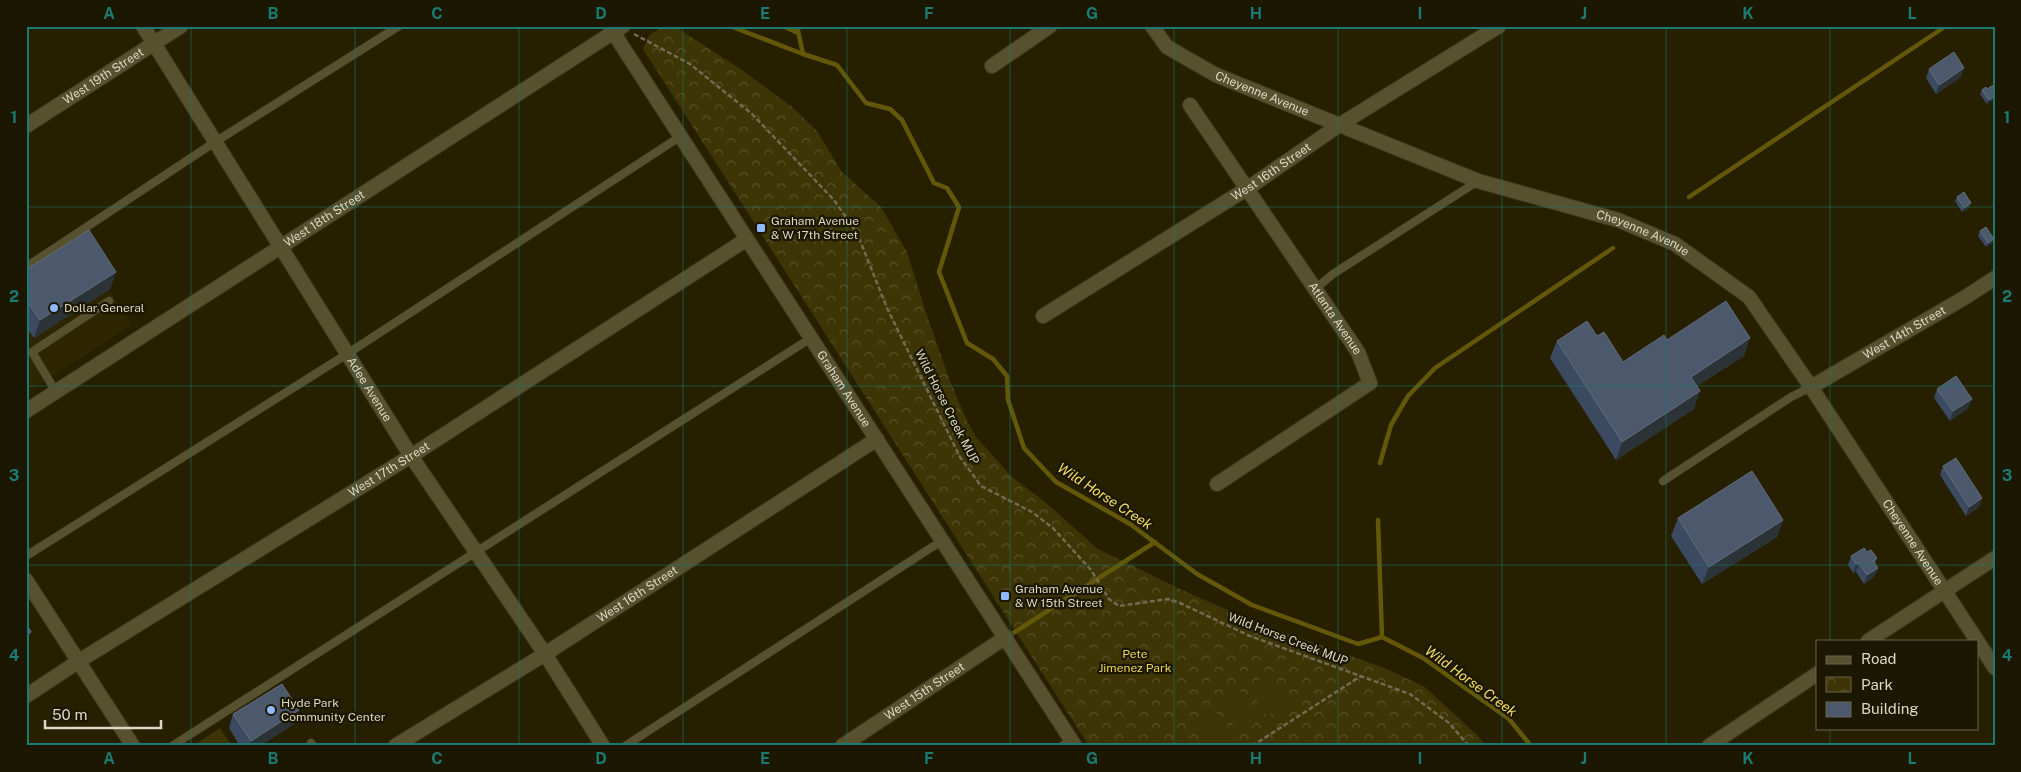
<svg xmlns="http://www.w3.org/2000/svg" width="2021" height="772" font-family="'Public Sans',sans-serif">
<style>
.built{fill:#2d2600}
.park{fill:url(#park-crowns)}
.garden{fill:#3d3505}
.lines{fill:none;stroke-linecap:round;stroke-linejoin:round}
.stream{stroke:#635809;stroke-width:4.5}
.service-casing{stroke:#3f3a1d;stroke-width:9}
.minor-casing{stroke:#3f3a1d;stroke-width:16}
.tertiary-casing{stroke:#3f3a1d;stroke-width:16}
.path{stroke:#706b51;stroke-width:2.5;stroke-dasharray:5 2.5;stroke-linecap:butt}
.service{stroke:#57512f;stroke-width:8}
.minor{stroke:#57512f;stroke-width:14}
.tertiary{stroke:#57512f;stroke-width:14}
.wall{fill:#3b4a61}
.shaded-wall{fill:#2b3336}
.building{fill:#4c596c;stroke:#636d7a}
.grid{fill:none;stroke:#197b72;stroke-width:1;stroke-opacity:0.55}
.poi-dot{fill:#8eb9fc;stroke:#1c1700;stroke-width:2}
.labels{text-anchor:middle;stroke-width:4.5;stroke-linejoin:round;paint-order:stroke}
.street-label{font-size:12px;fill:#dbd8c6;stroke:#1c1700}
.poi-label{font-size:12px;fill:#dbd8c6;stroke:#1c1700;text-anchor:start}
.park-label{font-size:12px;fill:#e9d559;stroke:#1c1700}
.water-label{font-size:14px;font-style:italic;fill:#f3df64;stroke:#1c1700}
.neatline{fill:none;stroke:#197b72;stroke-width:2}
.grid-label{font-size:16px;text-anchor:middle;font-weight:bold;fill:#197b72}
</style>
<defs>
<pattern id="park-crowns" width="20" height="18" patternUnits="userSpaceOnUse" patternTransform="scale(1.25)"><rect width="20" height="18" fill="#3d3505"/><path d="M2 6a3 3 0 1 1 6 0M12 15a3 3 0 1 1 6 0" fill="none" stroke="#585228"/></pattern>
</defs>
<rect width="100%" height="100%" fill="#262001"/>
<path class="built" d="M78,241L132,325L26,393V274Z"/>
<path class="park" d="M664,26H674L742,70L791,106L817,131L842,172L881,207L907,252L926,313L949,378L966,419L976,437L1012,477L1045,502L1098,549L1180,589L1257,623L1382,667L1425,687L1479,737L1486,746H1089L643,49L649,35Z"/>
<path class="garden" d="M1269,673L1288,703L1267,716L1248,687Z
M1242,691L1261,720L1239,734L1220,704Z
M1214,708L1233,738L1221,746H1208L1193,722Z
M220,728L232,746H197L196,744Z"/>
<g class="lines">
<path class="stream" d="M730,26L803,54
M783,26L798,33
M797,26L803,54L837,65L866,103L890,109L902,120L934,183L947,188L959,207L939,272L967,343L993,359L1007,376L1008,400L1024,448L1056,482L1130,524L1197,574L1252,605L1358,644L1382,637L1423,658L1509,719L1531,746
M1689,197L1946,26
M1380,463L1391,425L1408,396L1435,368L1613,248
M1378,520L1382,637
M1007,637L1155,542"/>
<defs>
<path id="service" d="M26,267L215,142L399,26
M1315,289L1333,274L1478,181
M56,392L32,352L109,301
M1663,481L1791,397L1811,387
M26,556L347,354L681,136
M311,743L313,746
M172,746L811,338
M625,746L943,540
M1062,746L1071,740"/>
<g id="minor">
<path id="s1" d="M143,26L411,456L545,654L603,746"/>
<path id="s2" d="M613,32L1075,746"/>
<path d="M992,66L1050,26"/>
<path id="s3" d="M1190,105L1358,352L1370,383L1217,484"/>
<path id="s4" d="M26,126L181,26"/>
<path id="s5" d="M1043,316L1248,188L1341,124L1499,26"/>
<path id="s6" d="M1811,387L1964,298L1995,278"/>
<path d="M1868,641L1995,558"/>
<path id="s7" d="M26,696L79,661L411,456L747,239"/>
<path id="s8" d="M395,746L545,654L877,439"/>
<path id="s9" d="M842,746L1006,637"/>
<path d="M1709,746L1817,674"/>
</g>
<g id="tertiary">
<path id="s10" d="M1152,26L1167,47L1216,75L1478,181L1618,220L1675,244L1749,297L1811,387L1995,668"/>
<path id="s11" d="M26,411L623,26"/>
<path d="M26,580L133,746"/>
</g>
</defs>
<use href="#service" class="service-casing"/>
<use href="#minor" class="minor-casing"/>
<use href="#tertiary" class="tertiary-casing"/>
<path class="path" d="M634,34L690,64L752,114L834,200L857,233L887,308L960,457L981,486L1032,512L1053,528L1091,570L1109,599L1119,606L1168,599L1180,603L1250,636L1410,694L1449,723L1469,746
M1252,746L1361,676"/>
<use href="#service" class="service"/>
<use href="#minor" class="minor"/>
<use href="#tertiary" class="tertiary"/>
</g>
<path class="wall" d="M1929,69L1961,77L1936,94L1926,78Z
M1995,84L1987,104L1980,94L1982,90L1987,89Z
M1957,197L1969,208L1962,212L1955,201Z
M1980,231L1992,243L1986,247L1978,236Z
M26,270L116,272L110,289L34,338L26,327Z
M1597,336L1623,362L1744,356L1697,386L1694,409L1616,460L1550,358L1557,341Z
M1937,389L1972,399L1968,408L1950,421L1934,398Z
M1943,466L1982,498L1979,507L1966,516L1940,475Z
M1678,518L1783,520L1777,537L1702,584L1671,536Z
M1867,552L1877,558L1875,564L1878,568L1874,577L1864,584L1856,572L1853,573L1848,565L1851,556Z
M299,710L294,724L260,746H240L229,728L233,714Z"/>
<path class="shaded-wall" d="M1964,68L1961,77L1936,94L1939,85Z
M1995,96V99L1987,104L1989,100Z
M1971,203L1969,208L1962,212L1964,208Z
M1994,239L1992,243L1986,247L1988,243Z
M116,272L110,289L34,338L40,320Z
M1750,338L1744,356L1684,394L1691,377Z
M1700,391L1694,409L1616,460L1622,442Z
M1972,399L1968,408L1950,421L1953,411Z
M1982,498L1979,507L1966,516L1969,507Z
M1783,520L1777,537L1702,584L1709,567Z
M1859,563L1856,572L1853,573L1856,564Z
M1878,568L1874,577L1864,584L1867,575Z
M31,632L28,641L26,642V635Z
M299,710L294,724L260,746H249L251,741Z"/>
<path class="building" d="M1954,52L1964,68L1939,85L1929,69Z
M1995,84V96L1989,100L1982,90L1986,87L1987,89Z
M1964,192L1971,203L1964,208L1957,197Z
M1986,227L1994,239L1988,243L1980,231Z
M89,230L116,272L40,320L26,300V270Z
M1726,301L1750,338L1691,377L1700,391L1622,442L1557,341L1587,321L1597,336L1604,332L1623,362L1664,335L1667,340Z
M1956,376L1972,399L1953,411L1937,389Z
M1956,458L1982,498L1969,507L1943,466Z
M1752,471L1783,520L1709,567L1678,518Z
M1864,548L1867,552L1871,550L1877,558L1873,561L1878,568L1867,575L1859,563L1856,564L1851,556Z
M26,623L31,632L26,635Z
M282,684L299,710L251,741L233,714Z"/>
<path class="grid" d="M191,26V746M355,26V746M519,26V746M683,26V746M847,26V746M1010,26V746M1174,26V746M1338,26V746M1502,26V746M1666,26V746M1830,26V641M26,207H1995M26,386H1995M26,565H1995M1830,728V746"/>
<g class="poi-dot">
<rect x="756" y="223" width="10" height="10" rx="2.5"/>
<circle cx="54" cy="308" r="5"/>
<rect x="1000" y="591" width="10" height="10" rx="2.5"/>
<circle cx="271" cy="710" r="5"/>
</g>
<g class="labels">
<g class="street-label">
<text dy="4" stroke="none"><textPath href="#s4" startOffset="92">West 19th Street</textPath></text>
<text dy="4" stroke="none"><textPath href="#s10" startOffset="132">Cheyenne Avenue</textPath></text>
<text dy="4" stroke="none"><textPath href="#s5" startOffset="270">West 16th Street</textPath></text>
<text dy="4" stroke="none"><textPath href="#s11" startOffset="355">West 18th Street</textPath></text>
<text dy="4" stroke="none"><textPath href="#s10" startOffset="538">Cheyenne Avenue</textPath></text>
<text dy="4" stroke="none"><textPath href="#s3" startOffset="258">Atlanta Avenue</textPath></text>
<text dy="4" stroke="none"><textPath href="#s6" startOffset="108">West 14th Street</textPath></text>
<text dy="4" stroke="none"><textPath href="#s1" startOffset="428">Adee Avenue</textPath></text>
<text dy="4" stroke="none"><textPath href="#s2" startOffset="425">Graham Avenue</textPath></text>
<text transform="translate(947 407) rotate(63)" y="4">Wild Horse Creek MUP</text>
<text dy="4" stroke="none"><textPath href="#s7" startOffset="428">West 17th Street</textPath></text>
<text dy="4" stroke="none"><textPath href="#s10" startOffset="958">Cheyenne Avenue</textPath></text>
<text dy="4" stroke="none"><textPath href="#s8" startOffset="286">West 16th Street</textPath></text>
<text transform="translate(1288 639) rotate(21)" y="4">Wild Horse Creek MUP</text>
<text dy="4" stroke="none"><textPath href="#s9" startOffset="99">West 15th Street</textPath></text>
</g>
<g class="poi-label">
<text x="771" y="225">Graham Avenue<tspan x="771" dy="14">&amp; W 17th Street</tspan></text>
<text x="64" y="312">Dollar General</text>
<text x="1015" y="593">Graham Avenue<tspan x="1015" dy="14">&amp; W 15th Street</tspan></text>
<text x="281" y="707">Hyde Park<tspan x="281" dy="14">Community Center</tspan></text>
</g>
<g class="park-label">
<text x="1135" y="658">Pete<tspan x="1135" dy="14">Jimenez Park</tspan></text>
</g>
<g class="water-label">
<text transform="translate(1105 496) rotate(33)" y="5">Wild Horse Creek</text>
<text transform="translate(1471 681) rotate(36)" y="5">Wild Horse Creek</text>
</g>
</g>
<rect width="2021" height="772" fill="none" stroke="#1c1700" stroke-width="55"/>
<rect x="1816" y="640" width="162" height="90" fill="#1c1700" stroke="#68644f"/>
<rect x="1826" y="656" width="25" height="8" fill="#57512f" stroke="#68644f"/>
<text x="1861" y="664" font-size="15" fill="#dbd8c6">Road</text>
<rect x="1826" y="677" width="25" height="15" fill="url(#park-crowns)" stroke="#68644f"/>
<text x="1861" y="690" font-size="15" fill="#dbd8c6">Park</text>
<rect x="1826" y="702" width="25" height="15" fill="#4c596c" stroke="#68644f"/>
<text x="1861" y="714" font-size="15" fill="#dbd8c6">Building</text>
<path d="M45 720v8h116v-8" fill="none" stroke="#dbd8c6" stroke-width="2.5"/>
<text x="52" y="720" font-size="15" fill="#dbd8c6" stroke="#1c1700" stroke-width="4" paint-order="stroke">50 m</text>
<rect x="28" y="28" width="1966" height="716" class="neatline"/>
<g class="grid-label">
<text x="109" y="19">A</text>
<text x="273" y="19">B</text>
<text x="437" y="19">C</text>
<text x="601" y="19">D</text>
<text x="765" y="19">E</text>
<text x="929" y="19">F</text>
<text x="1092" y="19">G</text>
<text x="1256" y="19">H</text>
<text x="1420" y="19">I</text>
<text x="1584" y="19">J</text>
<text x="1748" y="19">K</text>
<text x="1912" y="19">L</text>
<text x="14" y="123">1</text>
<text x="2007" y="123">1</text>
<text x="14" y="302">2</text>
<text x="2007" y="302">2</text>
<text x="14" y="481">3</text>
<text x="2007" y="481">3</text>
<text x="14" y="661">4</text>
<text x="2007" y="661">4</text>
<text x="109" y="764">A</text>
<text x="273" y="764">B</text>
<text x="437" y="764">C</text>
<text x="601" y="764">D</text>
<text x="765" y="764">E</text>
<text x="929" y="764">F</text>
<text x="1092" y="764">G</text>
<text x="1256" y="764">H</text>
<text x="1420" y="764">I</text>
<text x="1584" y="764">J</text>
<text x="1748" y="764">K</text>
<text x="1912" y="764">L</text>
</g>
</svg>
